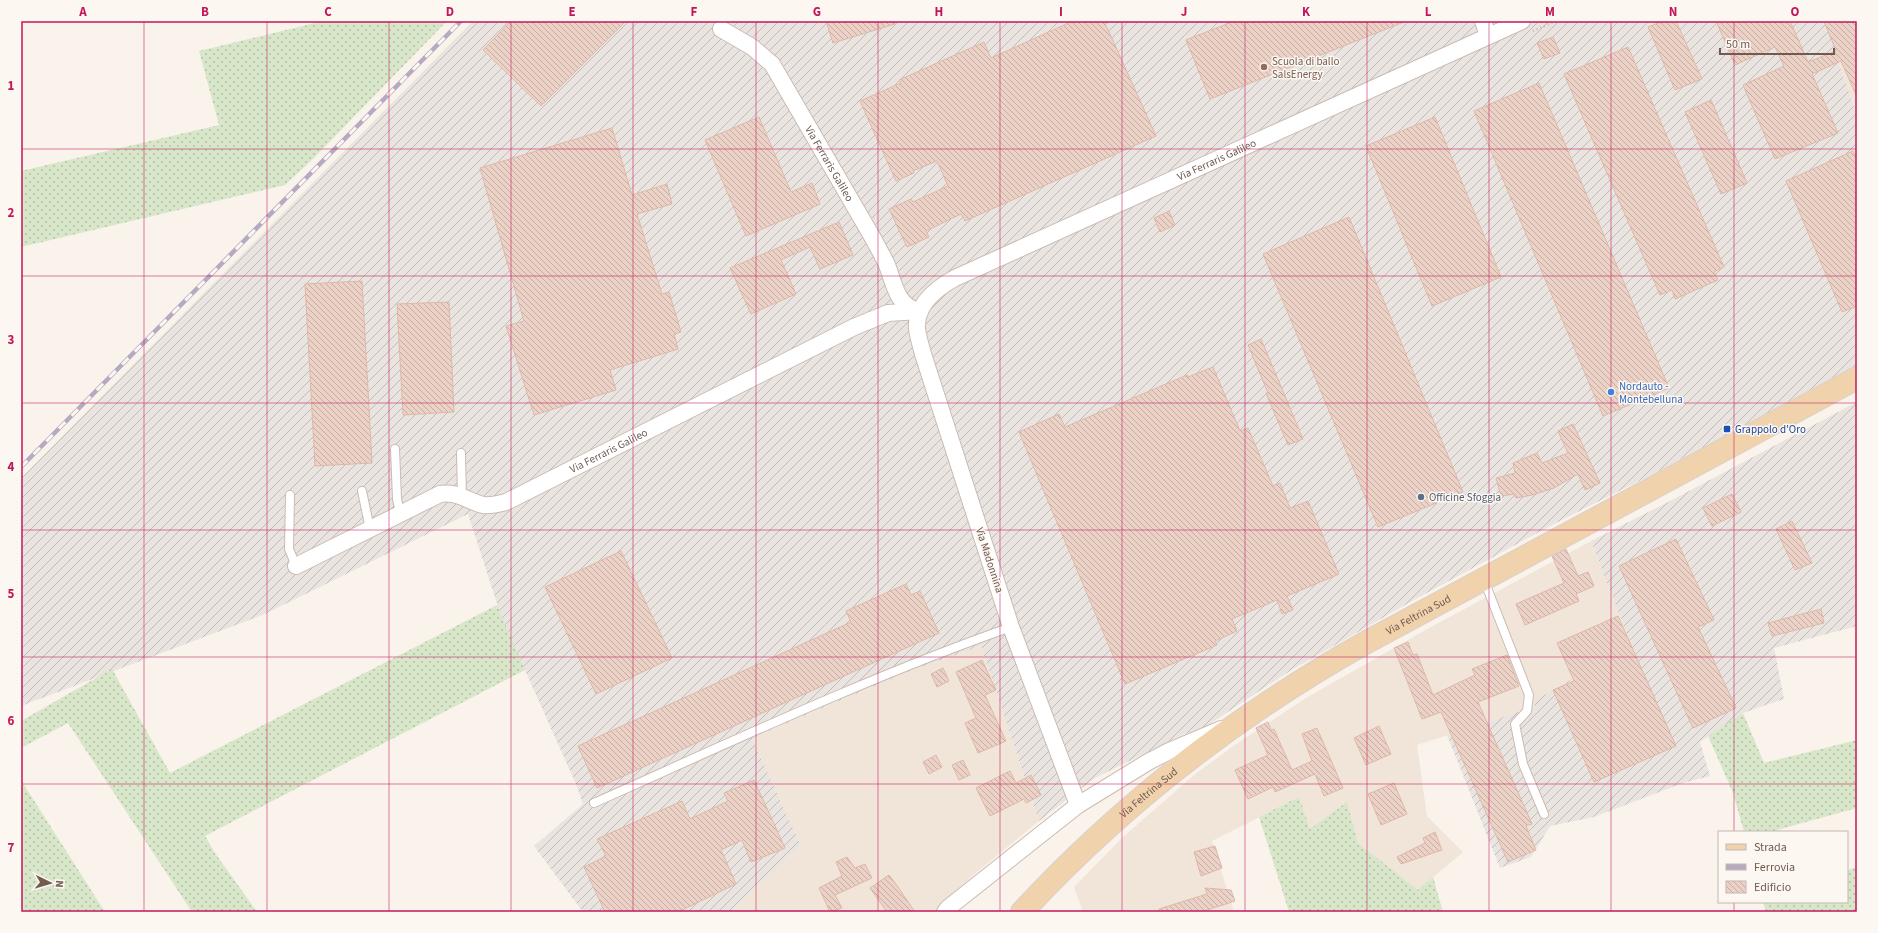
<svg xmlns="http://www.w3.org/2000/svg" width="1878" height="933" font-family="'Source Sans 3',sans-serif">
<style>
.residential{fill:#f1e5da}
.industrial{fill:url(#industrial-furrows)}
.grass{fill:url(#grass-dots)}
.building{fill:url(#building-back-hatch);stroke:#ddb8a8}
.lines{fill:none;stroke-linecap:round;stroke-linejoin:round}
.lane-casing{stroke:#cbbbb2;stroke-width:10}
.street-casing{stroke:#cbbbb2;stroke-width:18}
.primary-casing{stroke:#d8d1ce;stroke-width:24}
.path{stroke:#d1b5a9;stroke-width:2.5;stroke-dasharray:1 3;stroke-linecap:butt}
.lane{stroke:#fff;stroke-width:8}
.street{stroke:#fff;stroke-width:16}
.primary{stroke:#f0d2ac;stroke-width:22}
.rail-casing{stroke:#b6aac3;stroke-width:4.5}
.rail{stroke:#fdf7f1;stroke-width:3;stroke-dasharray:9;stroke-linecap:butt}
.grid{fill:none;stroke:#c2185b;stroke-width:1;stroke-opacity:0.55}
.education-dot{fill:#8d6e63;stroke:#fdf7f1;stroke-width:1.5}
.shop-dot{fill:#3f7fe0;stroke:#fdf7f1;stroke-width:1.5}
.transit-dot{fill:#1a4fb4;stroke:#fdf7f1;stroke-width:1.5}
.service-dot{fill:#5c6f8a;stroke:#fdf7f1;stroke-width:1.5}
.labels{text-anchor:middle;stroke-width:3;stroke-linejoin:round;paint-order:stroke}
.education-label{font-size:11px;fill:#785e54;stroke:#fdf7f1;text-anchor:start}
.street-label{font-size:11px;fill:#725a51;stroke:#fdf7f1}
.shop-label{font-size:11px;fill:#366cbe;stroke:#fdf7f1;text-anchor:start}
.transit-label{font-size:11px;fill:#164399;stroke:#fdf7f1;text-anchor:start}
.service-label{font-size:11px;fill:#4e5e75;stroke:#fdf7f1;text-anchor:start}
.neatline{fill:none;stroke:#c2185b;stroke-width:1.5}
.grid-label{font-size:13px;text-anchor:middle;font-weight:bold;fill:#c2185b}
</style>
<defs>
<pattern id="industrial-furrows" width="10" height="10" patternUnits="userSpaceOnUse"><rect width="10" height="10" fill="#eae4e0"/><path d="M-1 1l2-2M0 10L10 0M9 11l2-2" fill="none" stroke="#c2bcb8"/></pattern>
<pattern id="grass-dots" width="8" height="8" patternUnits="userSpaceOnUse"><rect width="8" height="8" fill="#d8e7ca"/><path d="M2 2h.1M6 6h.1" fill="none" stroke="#b4bea6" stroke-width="1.8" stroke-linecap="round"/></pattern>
<pattern id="building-back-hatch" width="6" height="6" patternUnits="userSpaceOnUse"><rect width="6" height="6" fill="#ecd2c6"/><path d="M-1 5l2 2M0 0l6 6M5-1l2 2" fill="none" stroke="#c4ada3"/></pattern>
</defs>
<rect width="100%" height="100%" fill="#faf3eb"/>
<path class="residential" d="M1857,48V115L1836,56Z
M1591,541L1631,645L1535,707L1417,745L1427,816L1463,852L1418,890L1358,843L1347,803L1310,829L1299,797L1212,841L1234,912H1083L1074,887L1123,837L1194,775L1232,747L1306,698L1429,628Z
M981,646L1039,821L972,876L937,912H730L801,846L752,738L910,671Z"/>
<path class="industrial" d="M473,21H1857L1836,56L1857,115V366L1655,473L1554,524L1414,600L1290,671L1205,727L1182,735L1095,778L1039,821L981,646L910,671L752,738L801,846L730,912H583L534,846L583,804L576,784L502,619L468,514L265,614L21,706V478Z
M1857,402V626L1774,648L1784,699L1743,713L1700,742L1710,776L1683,783L1594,817L1550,826L1531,857L1500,868L1447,735L1535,707L1534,701L1631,645L1591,541L1670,501Z"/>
<path class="grass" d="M323,21H447L312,160L285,185L21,247V171L219,125L199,51Z
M497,605L525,670L205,836L215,853L257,912H192L68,723L21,748V721L112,669L170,773Z
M1743,713L1764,763L1857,740V808L1777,830V832H1744L1733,793L1708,736Z
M21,780L105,912H21Z
M1299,797L1310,829L1347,802L1358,843L1418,890L1433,877L1443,912H1289L1259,817Z
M1857,867V912H1766L1763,902H1847V870Z"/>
<path class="building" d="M511,21H626L541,106L483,50Z
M826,21H894L895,24L833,43Z
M1073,21H1104L1156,136L965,221L961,214L926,231L929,237L907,247L889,209L911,199L913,202L948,186L937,161L913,171L914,173L896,181L860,101L901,83L899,80L984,42L991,58Z
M1234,21H1404V22L1210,99L1186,40Z
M1663,21H1676L1702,79L1675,90L1648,27Z
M1716,21H1790L1808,62L1836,51L1824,21H1857V97L1841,61L1812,74L1838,133L1775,159L1743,85L1784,66L1775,47L1735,65Z
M1553,37L1560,53L1544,59L1537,43Z
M1628,47L1724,267L1714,272L1718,280L1675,299L1672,290L1660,295L1564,74Z
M1539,83L1669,388L1603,416L1474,111Z
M1711,100L1747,183L1721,194L1685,112Z
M759,117L791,192L812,183L820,204L746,236L705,140Z
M1435,117L1501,277L1432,306L1366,146Z
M612,128L632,195L667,184L672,204L637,214L662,294L669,292L681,332L674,334L678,349L610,370L616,390L534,415L506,326L524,321L480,168Z
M1853,151L1857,160V306L1842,312L1786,181Z
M1169,211L1175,225L1160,232L1154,218Z
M1349,217L1463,492L1378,527L1263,254Z
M839,222L853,255L820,269L810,247L781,260L796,294L751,314L730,268Z
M362,281L372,463L315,466L305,284Z
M449,302L454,412L403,415L397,304Z
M1261,339L1303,439L1288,445L1266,393H1268L1248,345Z
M1213,367L1240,431L1248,428L1273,486L1280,483L1290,508L1308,501L1339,574L1287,596L1293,610L1282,614L1277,600L1232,619L1237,631L1215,641L1217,645L1125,684L1019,432L1059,414L1065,427L1187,375L1188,377Z
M1573,424L1600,483L1585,490L1578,474L1554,488L1532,495L1516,498L1515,494L1501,496L1496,478L1515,473L1513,463L1537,453L1542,463L1568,453L1558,431Z
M1732,494L1741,512L1712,526L1703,508Z
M1792,521L1812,563L1795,570L1776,529Z
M1676,539L1714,620L1698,627L1736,708L1693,728L1619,566Z
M1566,549L1578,576L1588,572L1594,586L1576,594L1579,601L1525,625L1516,604L1564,583L1552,556Z
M621,551L672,658L596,694L545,587Z
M906,584L911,595L920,591L939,633L597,788L578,746L851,622L846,611Z
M1821,609L1824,623L1772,636L1768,623Z
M1618,616L1676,746L1594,782L1553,690L1574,681L1557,643Z
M1408,642L1413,655L1417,654L1433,695L1475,675L1472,669L1507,655L1519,686L1478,702L1532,824L1526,826L1536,850L1508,862L1441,712L1422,719L1394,648Z
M982,660L996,690L985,695L1006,741L978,753L965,723L976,718L956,672Z
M943,668L949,681L937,687L931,674Z
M1268,722L1271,730L1274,729L1292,770L1312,761L1302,734L1317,728L1343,788L1324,796L1315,774L1275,792L1273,787L1248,799L1235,770L1268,755L1256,728Z
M1379,726L1391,754L1366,765L1354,738Z
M936,755L942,767L929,774L923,762Z
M963,760L970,775L959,780L952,765Z
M1010,771L1016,783L1031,775L1041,795L1026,803L1024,799L990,816L976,788Z
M754,780L785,848L751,862L742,840L721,850L736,884L678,912H605L584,867L606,856L597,839L682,801L690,819L728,801L724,793Z
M1394,783L1407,814L1381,825L1368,794Z
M1435,832L1442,850L1401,864L1397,857L1425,843L1423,838Z
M1215,846L1222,868L1201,876L1194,852Z
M847,857L855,868L865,864L872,878L835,895L842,908L830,912L819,888L842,876L836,862Z
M889,875L898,887L915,912H887L870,888Z
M1205,888L1231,890L1235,901L1201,912H1159V909L1207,894Z"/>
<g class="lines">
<defs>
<path id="lane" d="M395,449L397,499L400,513
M461,453L462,496
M362,491L370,529
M290,495L289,549L296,566
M1484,580L1529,695L1527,711L1515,724L1523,764L1544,814
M594,803C731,742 869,677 1011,627"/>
<g id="street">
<path d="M1483,21L1488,36"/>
<path id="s1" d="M721,29L752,47L772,64L874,240C878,248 883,256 887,265C894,283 897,307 919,311"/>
<path id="s2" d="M296,566L440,494C457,491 467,501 483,505C491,506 498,504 506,502L854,327L888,313L920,311"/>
<path id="s3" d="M1078,805L1011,627L923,354C921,346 918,337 917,329C915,305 937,288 955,278L1522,21"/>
<path d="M945,912L948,908L1078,805L1148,762L1169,751L1221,729"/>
</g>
<g id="primary">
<path id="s4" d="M1022,912C1122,804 1237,715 1365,643L1857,378"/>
</g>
</defs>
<use href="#lane" class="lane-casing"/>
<use href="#street" class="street-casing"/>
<use href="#primary" class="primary-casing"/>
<path class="path" d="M1533,31L1556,21"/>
<use href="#lane" class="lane"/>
<use href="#street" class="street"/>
<use href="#primary" class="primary"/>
<defs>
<path id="rail" d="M21,467L461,21"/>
</defs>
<use href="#rail" class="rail-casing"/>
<use href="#rail" class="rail"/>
</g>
<path class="grid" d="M144,21V912M267,21V912M389,21V912M511,21V912M633,21V912M756,21V912M878,21V912M1000,21V912M1122,21V912M1245,21V912M1367,21V912M1489,21V912M1611,21V912M1734,21V832M21,149H1857M21,276H1857M21,403H1857M21,530H1857M21,657H1857M21,784H1857M1734,902V912"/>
<circle class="education-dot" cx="1264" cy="67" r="4"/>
<circle class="shop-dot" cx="1611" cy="392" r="4"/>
<rect class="transit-dot" x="1723" y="425" width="8" height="8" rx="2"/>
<circle class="service-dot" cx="1421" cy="497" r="4"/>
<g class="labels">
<g class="education-label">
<text x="1272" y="65">Scuola di ballo<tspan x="1272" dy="13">SalsEnergy</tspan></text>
</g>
<g class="street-label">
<text dy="4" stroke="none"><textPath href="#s3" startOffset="857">Via Ferraris Galileo</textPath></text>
<text dy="4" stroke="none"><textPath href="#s1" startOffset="177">Via Ferraris Galileo</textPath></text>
<text dy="4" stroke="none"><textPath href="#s2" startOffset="344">Via Ferraris Galileo</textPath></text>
<text transform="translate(990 560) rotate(72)" y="4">Via Madonnina</text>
<text dy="4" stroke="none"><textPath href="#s4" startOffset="498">Via Feltrina Sud</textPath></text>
<text dy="4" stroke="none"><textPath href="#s4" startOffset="174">Via Feltrina Sud</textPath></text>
</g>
<g class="shop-label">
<text x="1619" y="390">Nordauto -<tspan x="1619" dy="13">Montebelluna</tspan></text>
</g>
<g class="transit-label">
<text x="1735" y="433">Grappolo d'Oro</text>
</g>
<g class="service-label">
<text x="1429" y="501">Officine Sfoggia</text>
</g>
</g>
<rect width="1878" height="933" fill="none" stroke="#fdf7f1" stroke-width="44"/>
<rect x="1718" y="831" width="130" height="72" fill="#fdf7f1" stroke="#c5b8b1"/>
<rect x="1726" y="844" width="20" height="6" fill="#f0d2ac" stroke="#c5b8b1"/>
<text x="1754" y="851" font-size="12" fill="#725a51">Strada</text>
<rect x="1726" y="864" width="20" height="6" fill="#b6aac3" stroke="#c5b8b1"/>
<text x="1754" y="871" font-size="12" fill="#725a51">Ferrovia</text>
<rect x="1726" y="881" width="20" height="12" fill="url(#building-back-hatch)" stroke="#c5b8b1"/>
<text x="1754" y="891" font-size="12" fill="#725a51">Edificio</text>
<g transform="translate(50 883) rotate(95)" stroke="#fdf7f1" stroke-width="3" paint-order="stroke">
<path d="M0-3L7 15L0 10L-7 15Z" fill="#725a51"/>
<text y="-6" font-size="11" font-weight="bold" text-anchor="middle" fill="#725a51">N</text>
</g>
<path d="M1720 48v6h114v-6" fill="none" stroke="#725a51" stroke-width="2"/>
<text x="1726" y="48" font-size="12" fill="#725a51" stroke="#fdf7f1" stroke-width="3" paint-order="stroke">50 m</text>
<rect x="22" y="22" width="1834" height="889" class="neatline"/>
<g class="grid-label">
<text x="83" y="16">A</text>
<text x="205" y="16">B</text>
<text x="328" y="16">C</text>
<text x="450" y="16">D</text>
<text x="572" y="16">E</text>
<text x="694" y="16">F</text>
<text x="817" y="16">G</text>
<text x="939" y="16">H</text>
<text x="1061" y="16">I</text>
<text x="1184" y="16">J</text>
<text x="1306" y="16">K</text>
<text x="1428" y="16">L</text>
<text x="1550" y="16">M</text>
<text x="1673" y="16">N</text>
<text x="1795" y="16">O</text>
<text x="11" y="90">1</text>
<text x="11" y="217">2</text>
<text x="11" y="344">3</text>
<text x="11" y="471">4</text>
<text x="11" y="598">5</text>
<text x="11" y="725">6</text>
<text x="11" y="852">7</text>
</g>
</svg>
